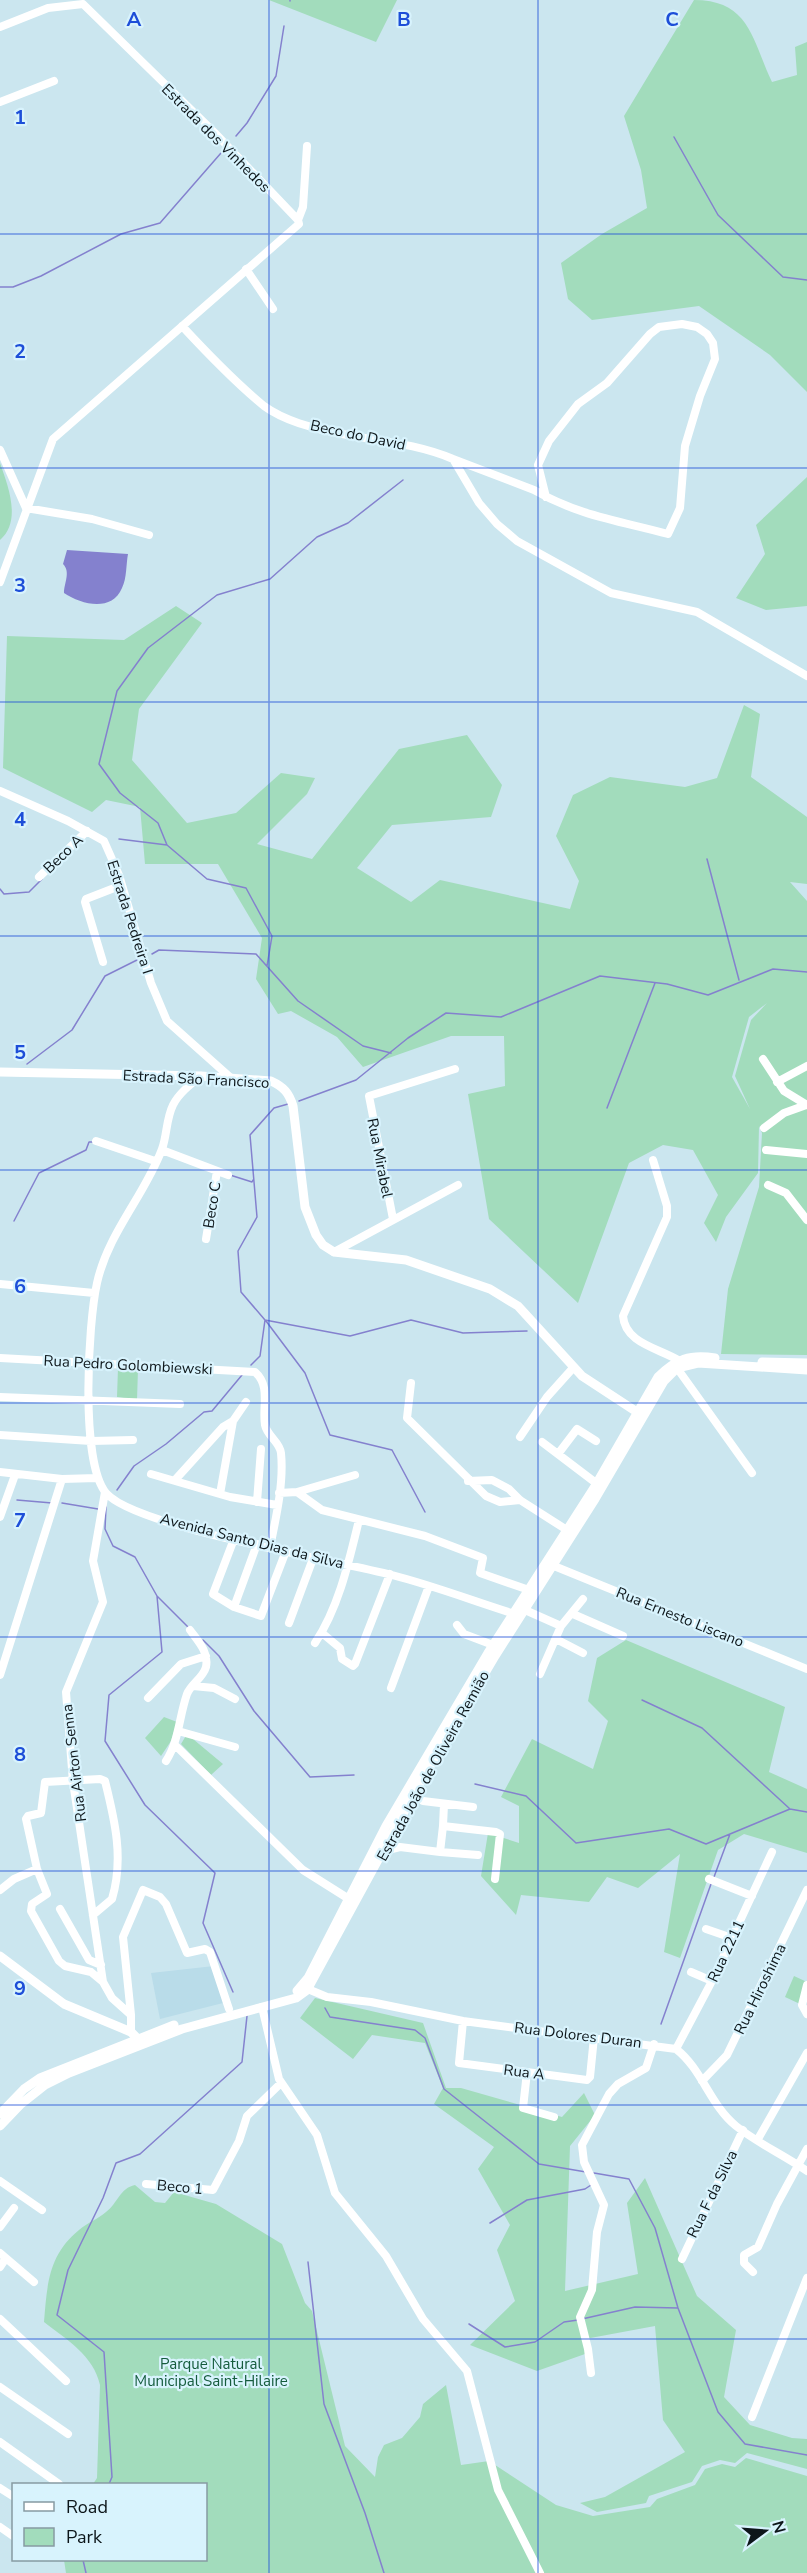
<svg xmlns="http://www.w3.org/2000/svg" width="807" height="2573" font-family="'Nunito Sans',sans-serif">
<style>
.built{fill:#b9dce9}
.green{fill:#a2dcbc;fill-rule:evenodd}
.water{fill:#8481ce}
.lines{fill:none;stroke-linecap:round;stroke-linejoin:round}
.stream{stroke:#8481ce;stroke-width:1.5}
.minor{stroke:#fff;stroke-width:8}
.major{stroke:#fff;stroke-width:9}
.grid{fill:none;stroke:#1d4ed8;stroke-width:1.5;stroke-opacity:0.55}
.labels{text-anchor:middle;stroke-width:4.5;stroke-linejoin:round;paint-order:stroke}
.street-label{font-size:15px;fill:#0d161a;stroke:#d8f3fd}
.park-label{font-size:15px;fill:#155c3d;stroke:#d8f3fd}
.grid-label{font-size:20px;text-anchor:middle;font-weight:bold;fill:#1d4ed8;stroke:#d8f3fd;stroke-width:4.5;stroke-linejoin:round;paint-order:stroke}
</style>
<rect width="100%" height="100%" fill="#cbe6ef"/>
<path class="built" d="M214,1966L223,2003L160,2019L151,1973Z"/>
<path class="green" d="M269,0H397L376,42Z
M694,0C750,0 752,40 772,82L797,75L795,47L807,42V392L770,355L699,306L592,320L568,299L561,263L602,234L647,208L641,170L624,116Z
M0,463C8,486 22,521 0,540Z
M807,477V606L766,610L736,598L765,554L756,525Z
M176,606L202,623L139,709L132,760L187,823L236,813L281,773L315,778L307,794L257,844L312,859L399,749L467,735L502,785L491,817L392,825L357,868L411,902L440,880L570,909L579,881L556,836L573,795L610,777L685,787L717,778L744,705L760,714L751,777L807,817V884L790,882L807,901V1355L721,1354L728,1289L759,1187L762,1133L759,1126L758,1173L726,1217L716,1242L704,1223L718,1195L693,1150L663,1145L629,1163L578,1303L489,1219L468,1094L505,1086L504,1036H451L363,1067L337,1037L291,1011L278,1014L256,979L262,938L218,864H145L140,807L106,800L92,812L3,768L7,636L124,640ZM767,1003L751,1020L735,1076L750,1109L732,1077L749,1017Z
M118,1368L138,1369L137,1400L117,1397Z
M626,1640L785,1707L769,1772L807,1789V1853L744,1834L718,1850L680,1958L664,1952L680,1854L638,1888L607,1877L589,1902L521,1895L516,1915L481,1876L488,1833L519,1843V1806L501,1797L532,1739L593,1769L608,1721L588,1701L597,1658Z
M164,1717L177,1722L171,1741L161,1756L145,1738Z
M187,1734L223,1764L211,1775L181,1744Z
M794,1976L807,1982L800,2004L785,1997Z
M315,1998L423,2023L446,2088H461L562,2117L584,2093L595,2115L570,2146L565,2291L638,2274L627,2203L645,2178L697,2296L736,2330L724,2397L750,2425L792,2438L807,2439V2469L747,2453L735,2463L720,2460L702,2466L692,2482L649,2496L646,2503L597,2512L580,2503L605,2497L685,2452L663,2420L655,2326L585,2339V2354L537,2371L470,2345L515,2301L497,2250L510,2225L478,2169L494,2147L434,2104L443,2088L425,2043L372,2035L353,2059L300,2018Z
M135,2185L155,2202L165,2203L174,2192L216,2204L282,2244L305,2303L312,2311L345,2446L375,2477L378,2457L384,2445L402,2438L420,2417L423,2404L446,2385L461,2465L489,2461L556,2505L593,2516L650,2507L657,2499L695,2485L705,2469L722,2464L735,2467L746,2458L807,2476V2573H66L64,2560H206V2484H93L97,2478L100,2385C94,2356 66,2339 44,2322C47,2286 48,2255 79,2230C87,2223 98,2219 106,2212C118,2203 120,2188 135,2185Z"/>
<path class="water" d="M67,550L128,554C126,564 127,578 122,588C112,612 82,605 64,593C64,583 71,572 63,564Z"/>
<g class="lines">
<path class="stream" d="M290,1V0
M236,136L247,123L276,76L284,26
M674,137L718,215L783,277L807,280
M0,287H13L41,276L121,234L160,223L221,153
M119,839L167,845L207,879L246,888L272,936L267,966
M167,845L158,823L120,793L99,764L117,691L148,648L217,595L270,579L317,537L348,523L403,480
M707,859L739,980
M0,889L4,894L29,892L42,879
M152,954L159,950L256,954L298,1001L363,1046L391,1053
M27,1064L72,1030L105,976L137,960
M299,1101L356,1080L408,1038L446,1013L501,1017L600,976L667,984L708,995L773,969L807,972
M607,1108L655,983
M230,1175L252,1182L253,1180
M14,1221L39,1173L86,1150L89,1142H93
M265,1320L350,1336L411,1320L463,1333L527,1331
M266,1321L305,1373L330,1435L392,1450L425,1512
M251,1365L260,1356L265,1320L241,1292L238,1251L257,1217L250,1135L274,1108L288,1104
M117,1490L134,1466L166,1444L204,1412L212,1411L242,1375
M17,1500L52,1503
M62,1503L98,1509
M106,1507L105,1529L113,1546L135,1557L157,1596L188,1627
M157,1596L162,1652L109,1695L105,1741L145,1805L215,1873L203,1923L233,1992
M203,1640L219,1656L254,1711L310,1777L354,1775
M642,1700L702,1728L790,1809
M475,1784L526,1796L576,1843L669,1829L706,1844L790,1809L807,1812
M714,1877L730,1834
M325,2008L330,2017L415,2030L425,2038L444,2089L539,2164L586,2172
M661,2024L711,1884
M594,2173L629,2179L655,2228L678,2308L718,2412L745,2444L807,2455
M490,2223L527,2200L585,2189L591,2185
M308,2262L324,2404L365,2513L384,2573
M582,2319L635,2307L678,2308
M469,2324L505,2347L535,2342L564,2322L578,2320
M109,2484L112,2477L104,2352L57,2315L68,2270L103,2198L116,2163L140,2154L242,2062L247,2016
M83,2560L86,2573"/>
<path class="minor" d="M0,27L48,8L83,4L214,132L298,220L299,224L53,439L0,582
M0,102L54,81
M298,220L303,207L307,146
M246,269L273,309
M182,326C207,353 236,383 264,406C283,420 314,429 337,433C376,441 415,443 453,459L479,503L497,524L517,541L611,593L697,612L807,676
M0,450L26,508
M453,459L534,490C579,516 620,521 668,534L680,508L685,446L700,396L715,359L713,343L707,334L697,327L682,324L659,327L650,334L607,383L578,404L549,441L538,465L546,497
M26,508L92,519L149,535
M0,791L68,821L104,841L119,875L151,983L167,1021L231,1078
M39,877L87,831
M103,962L85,902L86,899L122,885
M763,1059L784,1091L807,1105
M201,1076C191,1084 179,1093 173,1105C166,1119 167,1136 162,1149C145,1195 108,1233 97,1283C88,1324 80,1462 106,1493C135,1527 339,1561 392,1575C435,1586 476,1602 518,1615
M777,1082L807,1066
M764,1128L784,1113L806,1105
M96,1141L155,1161
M162,1150L228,1175
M766,1150L807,1154
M653,1160L667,1206V1217L623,1316C625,1343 658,1348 678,1360
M768,1185L786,1193L807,1220
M393,1219L369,1096L455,1069
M206,1239L217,1171
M334,1252L458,1185
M0,1284L94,1293
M0,1358L255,1372C271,1386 262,1407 265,1425C267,1436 280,1442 281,1453C284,1483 276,1518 270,1547
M677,1368L752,1473
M411,1383L407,1418L486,1496L500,1502L520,1500
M0,1397L180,1404
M0,1435L91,1441L133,1440
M520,1437L547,1397L573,1368
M542,1442L596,1483
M558,1454L577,1429L596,1441
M0,1472L62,1479L97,1478
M151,1474L230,1497L277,1505
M175,1480L223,1427L233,1421L246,1402
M468,1481L492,1480L509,1489L520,1500L570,1532
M105,1492L93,1561L103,1602L66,1692L73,1782L103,1982L112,1998L131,2015V2032
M297,1492L355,1475
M279,1493L297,1492L322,1510L425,1536L483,1558L480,1573L529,1590
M220,1494L233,1421
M257,1502L261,1449
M0,1517L15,1475
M234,1539L213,1594L234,1607L261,1616L286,1551
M554,1566L807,1669
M234,1607L257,1544
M525,1610L561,1626
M573,1614L623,1636
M289,1623L314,1556
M457,1625L464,1634L493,1645
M322,1633L340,1648L342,1659L353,1666L355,1664L390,1574
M556,1639L583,1653
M315,1643C339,1607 349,1561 359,1520
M540,1674L561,1626L583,1599
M0,1675L62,1479
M193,1686L214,1688L235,1699
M391,1688L429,1586
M148,1698L181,1664L206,1656
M178,1731L235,1747
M176,1746L303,1870L349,1899
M166,1761C179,1741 179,1717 187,1694C191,1684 203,1678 206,1667C209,1652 198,1641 190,1630
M423,1801L473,1807
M443,1826L444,1804
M384,1851L400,1847L440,1852L443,1826L496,1832L500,1834L495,1879
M440,1852L478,1855
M709,1879L752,1896
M0,1890L14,1879L37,1869
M60,1909L89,1960L101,1965
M93,1915L112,1899C124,1859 115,1821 105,1781L100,1779L45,1782L41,1813L28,1816L26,1819L37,1869L47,1894L32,1904L31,1911L59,1961L65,1966L91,1972L103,1982
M706,1929L732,1938
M691,1972L712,1981
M807,1985L802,2005L807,2014
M303,1987L327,1997L371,2002L463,2021L676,2049C702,2069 710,2105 736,2126C757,2143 784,2155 807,2171
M262,2007L279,2079L317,2135L335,2193L386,2256L423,2319L467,2371L498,2490L540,2573
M131,2015L123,1937L143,1890L160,1897L166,1904L187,1953L205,1949L210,1952L229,2009
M463,2021L459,2063L587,2080L590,2077L594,2037
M676,2049L712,1981L772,1852
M527,2072L523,2108L554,2117
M702,2081L727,2055L807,1890
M758,2139L807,2053
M0,2181L42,2210
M146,2184L213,2190L239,2141L247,2116L281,2083
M0,2227L14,2208
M0,2253L34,2282
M682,2259L743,2130
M0,2267L6,2258
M753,2272L744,2263V2255L758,2247L777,2204L807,2149
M0,2319L66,2381
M591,2373L588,2349L580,2317L592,2290L597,2232L604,2205L584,2162L582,2145L609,2094L618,2084L646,2068L654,2044
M0,2387L68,2434
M752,2417L807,2278
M0,2442L59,2484
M0,2488L14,2497
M0,2527L13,2536"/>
<path class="major" d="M0,1072L201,1076L271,1081C284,1087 289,1093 293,1106L305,1207L316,1235L323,1245L334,1252L406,1260L490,1289L518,1306L582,1376L640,1414
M762,1362L807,1363
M0,1956L64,2004L131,2032L140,2041
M297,1991L308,1978L386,1826L488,1653L594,1488L658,1377C676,1359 690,1354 715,1358
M0,2114L24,2089L40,2078L174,2025
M0,2126L21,2104L45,2085L69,2073L182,2029L296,1998L307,1990L416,1790L495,1656L595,1499L664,1381L677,1368L698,1363L807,1370"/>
</g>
<path class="grid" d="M269,0V2573M538,0V2573M0,234H807M0,468H807M0,702H807M0,936H807M0,1170H807M0,1403H807M0,1637H807M0,1871H807M0,2105H807M0,2339H807"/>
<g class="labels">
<g class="street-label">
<text transform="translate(216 138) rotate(45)" y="5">Estrada dos Vinhedos</text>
<text transform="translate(358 435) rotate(12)" y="5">Beco do David</text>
<text transform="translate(63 854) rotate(-44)" y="5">Beco A</text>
<text transform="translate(130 917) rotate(72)" y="5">Estrada Pedreira I</text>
<text transform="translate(196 1079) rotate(3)" y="5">Estrada São Francisco</text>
<text transform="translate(380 1158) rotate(79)" y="5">Rua Mirabel</text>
<text transform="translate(212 1205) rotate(-81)" y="5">Beco C</text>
<text transform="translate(128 1365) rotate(3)" y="5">Rua Pedro Golombiewski</text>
<text transform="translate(252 1541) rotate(14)" y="5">Avenida Santo Dias da Silva</text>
<text transform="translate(680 1617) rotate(22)" y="5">Rua Ernesto Liscano</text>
<text transform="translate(74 1763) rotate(-97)" y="5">Rua Airton Senna</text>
<text transform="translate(433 1766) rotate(-61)" y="5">Estrada João de Oliveira Remião</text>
<text transform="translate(726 1951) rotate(-65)" y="5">Rua 2211</text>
<text transform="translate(760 1989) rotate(-64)" y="5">Rua Hiroshima</text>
<text transform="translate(578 2035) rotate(7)" y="5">Rua Dolores Duran</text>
<text transform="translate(524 2072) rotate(7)" y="5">Rua A</text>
<text transform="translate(180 2187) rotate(5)" y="5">Beco 1</text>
<text transform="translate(712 2194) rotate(-64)" y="5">Rua F da Silva</text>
</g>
<g class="park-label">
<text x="211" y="2369">Parque Natural<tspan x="211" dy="17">Municipal Saint-Hilaire</tspan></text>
</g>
</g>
<g class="grid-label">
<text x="134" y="26">A</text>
<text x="404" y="26">B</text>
<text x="672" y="26">C</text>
<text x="20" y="124">1</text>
<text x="20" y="358">2</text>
<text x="20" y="592">3</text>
<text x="20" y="826">4</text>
<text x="20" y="1059">5</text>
<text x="20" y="1293">6</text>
<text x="20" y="1527">7</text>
<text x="20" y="1761">8</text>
<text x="20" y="1995">9</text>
</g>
<rect x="12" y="2483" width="195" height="78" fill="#d8f3fd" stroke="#879ba2" stroke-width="1.5"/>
<rect x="24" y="2502" width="30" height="9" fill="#ffffff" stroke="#879ba2" stroke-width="1.5"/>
<text x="66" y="2513" font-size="18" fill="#0d161a">Road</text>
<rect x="24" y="2528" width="30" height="18" fill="#a2dcbc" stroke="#879ba2" stroke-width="1.5"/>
<text x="66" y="2543" font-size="18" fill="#0d161a">Park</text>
<g transform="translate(765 2531) rotate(74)" stroke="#d8f3fd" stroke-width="4.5" paint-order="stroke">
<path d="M0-4.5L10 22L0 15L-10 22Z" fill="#0d161a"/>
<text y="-9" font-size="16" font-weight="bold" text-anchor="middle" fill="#0d161a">N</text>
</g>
</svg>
